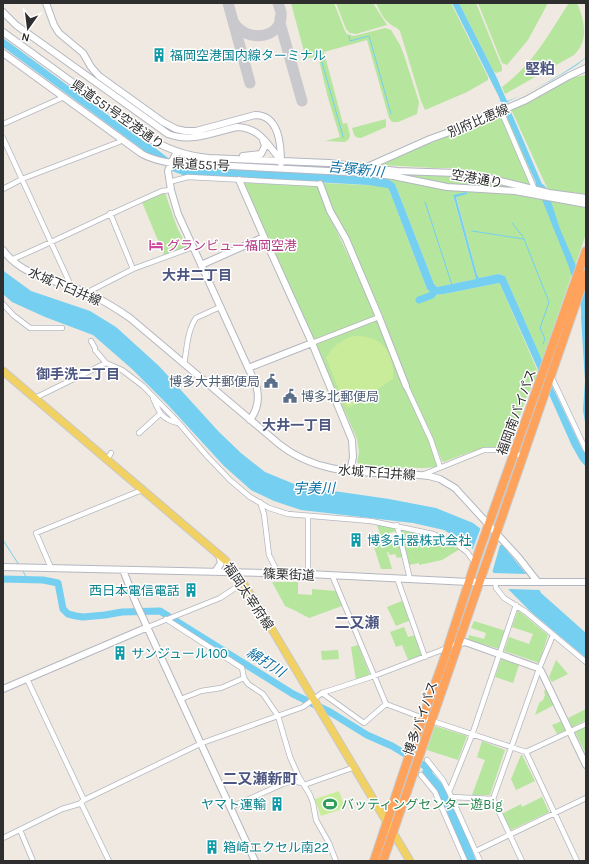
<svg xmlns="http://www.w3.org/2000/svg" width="589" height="864" font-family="Karla,'Noto Sans JP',sans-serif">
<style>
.grass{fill:#b6e59e}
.pitch{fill:#c9ec9a}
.water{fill:#75cff0}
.pier{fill:#efe9e1}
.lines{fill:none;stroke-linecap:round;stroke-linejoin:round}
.stream{stroke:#75cff0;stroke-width:1}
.river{stroke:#75cff0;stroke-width:7}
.taxiway{stroke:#c9c8cc;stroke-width:11}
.street-casing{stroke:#b4b7c1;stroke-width:6}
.secondary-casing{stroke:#b4b7c1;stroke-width:8}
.primary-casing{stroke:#c9c9c9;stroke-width:9}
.highway-casing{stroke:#c9c9c9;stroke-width:10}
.street{stroke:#fff;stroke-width:4.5}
.secondary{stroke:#fff;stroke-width:6}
.primary{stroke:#f2d163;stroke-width:7}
.highway{stroke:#ffa35c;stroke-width:8}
.labels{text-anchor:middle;stroke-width:3;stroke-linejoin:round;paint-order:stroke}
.culture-label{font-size:13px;fill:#0d838f;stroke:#fff;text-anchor:start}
.street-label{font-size:13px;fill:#2e2e2e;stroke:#fff}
.hotel-label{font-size:13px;fill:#b23c85;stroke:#fff;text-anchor:start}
.service-label{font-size:13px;fill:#4e5e75;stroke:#fff;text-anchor:end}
.leisure-label{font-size:13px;fill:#27864d;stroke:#fff;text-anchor:start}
.water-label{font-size:14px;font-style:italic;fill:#0d6fa3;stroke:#fff}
.neighbourhood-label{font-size:14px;font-weight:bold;fill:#4d5680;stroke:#fff}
.quarter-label{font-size:15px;font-weight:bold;fill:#4d5680;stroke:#fff}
</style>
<rect width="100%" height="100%" fill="#efe9e1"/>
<path class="grass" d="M291,3H334L345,31L347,34L354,36L385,28L391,30L400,45L404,55L419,102L417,114L398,122H392L389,118L367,40L324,52L343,124L347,123L350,135L349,139L345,142L325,141L340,137L328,98L318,56L306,59Z
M336,3H373L387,25L356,34L350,33L346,29Z
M376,3H451L488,77V80L467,92L425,110L421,101L400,31C396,26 393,27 389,23C383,19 379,9 376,3Z
M459,3H476L502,67V71L496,73L493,70Z
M478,3H548L528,40L507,65L502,63Z
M569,3H577C585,21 589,41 574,55L505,94L502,87C534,63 548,35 569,3Z
M586,75V194L548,190L511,109L532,101L570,78Z
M510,110L536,187L488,175L457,170L454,168H436L382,165L381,162Z
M386,119V127L361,138C354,138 354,134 352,128Z
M338,167L460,176L488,181L516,188L447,184L353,171Z
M377,177L401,180L446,189L524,195L586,208V234L542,360L505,276L498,274L479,278L477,275L456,196L467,194L465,193L453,196L476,279L437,287L434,284L395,184Z
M244,183L317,185L328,213L377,316L314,340L267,239Z
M322,183L384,186L388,187L390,192L427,289C433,295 437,295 444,294L499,283L500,284L538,372L525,401L508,449C486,443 464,455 444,462L442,461L433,440L418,409L382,314L354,251L332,210Z
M165,193L177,227L187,247L164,255L142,202Z
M378,320L407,394L428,439L437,465L436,467L423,468L361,467L357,462L359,452L357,439L315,344Z
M377,525L395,528L396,531L389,533L393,546L400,544L403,557L397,558L395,554L390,555L388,552H387L392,569H381L372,541L381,537Z
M401,528L439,538L460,549L442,560L419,565V563L409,565Z
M272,582H298V594L312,595V589L336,591L342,606L309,618L294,610L285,606Z
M402,601L411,620L396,626L387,607Z
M518,610L548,635L539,663L504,651L509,637L529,644L533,634L512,627Z
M474,621L506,631L499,649L468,640L469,635L484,639L486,633L471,628Z
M404,627L408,637L415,635L422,655L408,660L402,645L396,647L390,632Z
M358,645L370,675L356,680L351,647Z
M338,650L339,659L322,660L321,651Z
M501,659L519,665L513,683L495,677Z
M556,660L568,674L552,682L549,677Z
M546,689L554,705L535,715L539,703L543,700L545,695L544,691Z
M586,709V720L572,727L568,718Z
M562,721L567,730L557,734L552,725Z
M435,726L467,736L458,760L427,750Z
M586,727V754L575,732Z
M482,741L505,750L490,795H472L485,760L477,757Z
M521,755H522L535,781L516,790L511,779Z
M542,797L549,812L511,830L502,814L521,804L522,807Z"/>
<path class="pitch" d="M352,336C381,335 395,350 393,379L349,408L345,405L326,358C333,346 340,341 352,336Z
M339,791L345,808L321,816L315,799Z"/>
<path class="water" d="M452,3H459L496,76L507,101C528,94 569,71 586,57C577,69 525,94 509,101L507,103L508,110L511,112L542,184L544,185L547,189L560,229L586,289V428L583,410L585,381L581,317C583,301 573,283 569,267L543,202L535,185L536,183L507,117L504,104L501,103L499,97Z
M3,38L157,151L150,155L3,47Z
M318,50H319L344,138H343Z
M180,165L191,167L377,177L388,179L395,184L434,284L437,287L476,279L453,195L467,192V194L456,197L477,275L479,278L498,274L505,276L542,360L552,386L582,449L586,454V467L580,460L572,446L500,284L499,283L444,294C437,295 433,295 427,289L390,192L388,188L368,185L183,175L172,171Z
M3,269L5,272L31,291L90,311L116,327L159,366L219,432L241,453L265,472L299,486L389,499L436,508L473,523L503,546L539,589L541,593L586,633V658L531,612L508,589L469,545L444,530L413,523L301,510L274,501L251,490L224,466L168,405L132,369L93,335L45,317L12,302L3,294Z
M424,763L443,785L468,839L476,861H466C455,830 439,802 422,774Z"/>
<path class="pier" d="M481,527L502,545H500L492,573L528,574L541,590L505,589L472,551Z"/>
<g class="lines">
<path class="stream" d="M349,36L350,41L369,36L391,114
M425,202L452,285
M512,223L524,238
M472,231L524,239L549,302L540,328L545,339L543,344
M3,540L19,565
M23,571L27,579"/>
<path class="river" d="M148,147L173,166L185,169
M419,300L432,295L435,291
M3,579L43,580L58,583L63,609L68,614L76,616L83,617L105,615L122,612L160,611L293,694L330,712L367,735L392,746L425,766L429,771"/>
<path class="taxiway" d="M228,3L250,83
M280,18V23L302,101
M234,23C248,44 284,38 281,12C280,9 279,6 278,3"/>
<defs>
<path id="street" d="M501,111L535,190
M3,124L64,97
M3,138L72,288
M169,182L188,177L320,184
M3,189L22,179L119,142L121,139
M110,213L133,269
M11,260C62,238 111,213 162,191L171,190
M89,294L90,291L133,269L193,247
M3,304L13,315L30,328H62
M91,341L95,348V350L106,363L122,370L143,386L178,422L207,456L230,480L250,497L269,508L288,514L371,521L433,534L455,543L467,552L475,563
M312,343L379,317
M184,364C187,349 187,331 196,318L220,307
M553,380L586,450
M406,386L431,440L440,467
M35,398L106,363
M153,398C159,412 161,419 178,423
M139,433L160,414
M107,460L111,453
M422,475L484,450H500L523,456
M260,502L264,514L269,555L278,573
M397,525L410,579
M51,568L36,533L142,490
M308,574V516
M332,575L386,704L423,718L526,752L577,861
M397,578L425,657
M495,582L496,588L504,598L526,612L586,662
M166,619L242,668L244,678L248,684L263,694L278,716L290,757L299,777L310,795L313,803L316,820L329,843L336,861
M148,627L220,598L243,583
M27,679L84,800
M322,693L364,723L386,704
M181,699L201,691L221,688L244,678
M526,752L586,724
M427,760L443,780L449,792L480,861
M421,775L435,792L465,861
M304,785L355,767
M449,792L472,735L516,605
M452,797L493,799
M81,803L109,861
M231,807L283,784L293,781L302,783
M20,830L33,861
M3,838L62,809L79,804L84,800L202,743L303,707L322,693L374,676L447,648
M476,851L586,798
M522,861L493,799L539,669L553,635"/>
<path id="secondary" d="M46,3L54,25L59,33L83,53L91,67L99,76L163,122L176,129L185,131H196L255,115C279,115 281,144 281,163
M3,12L16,25L168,134C192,143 214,132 237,127C261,128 267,145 281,160
M3,32L145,135C165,149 185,156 209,158L329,163L397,171L457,173L488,178L549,193L586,198
M3,53L142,154C151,159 160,161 171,163L367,173L393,176L447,187L515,191L586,204
M177,152L171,163L168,171L171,190L178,214L256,385C260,398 258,409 250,420
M243,156L261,154L265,146L263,140
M367,167L430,139L466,126L526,100L569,76L586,68
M239,180L264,237L312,343L352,440L353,457L350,472
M320,184L330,211L346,239L379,317L406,386
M3,250C24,279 60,280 90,294C104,301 117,309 130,318L279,444C324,480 377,470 429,476L440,479L455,488L519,558L537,581
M201,265L264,237
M248,368L312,343
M3,567L308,574L469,582H586
M123,570L136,603L255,861
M215,572L221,563L219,555
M455,645L465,642L538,668L541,671L586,765
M3,689L148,627"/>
<path id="primary" d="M3,371L225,560L243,583L264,616L410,861"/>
<path id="highway" d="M374,861L407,762L443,662L477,557L586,251
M383,861L586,274"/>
</defs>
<use href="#street" class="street-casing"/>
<use href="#secondary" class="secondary-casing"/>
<use href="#primary" class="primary-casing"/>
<use href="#highway" class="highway-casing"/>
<use href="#street" class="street"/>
<use href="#secondary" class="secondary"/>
<use href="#primary" class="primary"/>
<use href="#highway" class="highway"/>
</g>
<defs>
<symbol id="building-bare" viewBox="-9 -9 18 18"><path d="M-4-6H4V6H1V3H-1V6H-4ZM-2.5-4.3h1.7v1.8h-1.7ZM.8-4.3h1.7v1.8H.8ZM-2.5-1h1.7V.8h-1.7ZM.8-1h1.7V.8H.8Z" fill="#0f9aa8" stroke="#fff" stroke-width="2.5" paint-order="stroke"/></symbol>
<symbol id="hotel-bare" viewBox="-9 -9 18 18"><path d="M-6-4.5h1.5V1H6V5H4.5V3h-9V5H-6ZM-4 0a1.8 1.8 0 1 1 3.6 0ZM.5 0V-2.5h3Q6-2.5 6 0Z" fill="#d1479c" stroke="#fff" stroke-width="2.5" paint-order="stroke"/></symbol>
<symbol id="civic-bare" viewBox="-9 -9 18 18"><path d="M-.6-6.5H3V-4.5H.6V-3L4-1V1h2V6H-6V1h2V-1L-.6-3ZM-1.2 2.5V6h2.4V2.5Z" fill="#5c6f8a" stroke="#fff" stroke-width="2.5" paint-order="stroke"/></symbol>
<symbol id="stadium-bare" viewBox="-9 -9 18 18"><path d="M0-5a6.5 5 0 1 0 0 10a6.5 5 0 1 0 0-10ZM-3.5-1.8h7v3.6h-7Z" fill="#2e9e5b" stroke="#fff" stroke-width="2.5" paint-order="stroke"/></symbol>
</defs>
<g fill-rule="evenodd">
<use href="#building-bare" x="149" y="45" width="20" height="20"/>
<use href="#hotel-bare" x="146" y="235" width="20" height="20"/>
<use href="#civic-bare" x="261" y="371" width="20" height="20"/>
<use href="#civic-bare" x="280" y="386" width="20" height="20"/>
<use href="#building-bare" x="346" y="530" width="20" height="20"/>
<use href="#building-bare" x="181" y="580" width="20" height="20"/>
<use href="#building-bare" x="110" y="643" width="20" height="20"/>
<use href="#building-bare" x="267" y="794" width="20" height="20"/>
<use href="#stadium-bare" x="320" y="794" width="20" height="20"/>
<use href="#building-bare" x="202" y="837" width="20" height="20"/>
</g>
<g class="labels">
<g class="culture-label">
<text x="170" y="60">福岡空港国内線ターミナル</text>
<text x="367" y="545">博多計器株式会社</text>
<text x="180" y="595" text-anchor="end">西日本電信電話</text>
<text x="131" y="658">サンジュール100</text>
<text x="266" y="809" text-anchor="end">ヤマト運輸</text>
<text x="223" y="852">箱崎エクセル南22</text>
</g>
<g class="street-label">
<text transform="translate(118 114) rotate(35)" y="5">県道551号空港通り</text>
<text transform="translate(478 120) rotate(-23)" y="5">別府比恵線</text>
<text transform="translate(201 164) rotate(3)" y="5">県道551号</text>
<text transform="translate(477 178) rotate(10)" y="5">空港通り</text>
<text transform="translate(65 286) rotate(23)" y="5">水城下臼井線</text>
<text transform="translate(516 412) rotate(-70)" y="5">福岡南バイパス</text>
<text transform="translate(377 472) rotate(4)" y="5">水城下臼井線</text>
<text transform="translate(289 574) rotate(2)" y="5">篠栗街道</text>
<text transform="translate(249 596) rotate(56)" y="5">福岡太宰府線</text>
<text transform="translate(420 718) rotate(-71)" y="5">博多バイパス</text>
</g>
<g class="hotel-label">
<text x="167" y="250">グランビュー福岡空港</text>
</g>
<g class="service-label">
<text x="260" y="386">博多大井郵便局</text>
<text x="301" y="401" text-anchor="start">博多北郵便局</text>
</g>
<g class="leisure-label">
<text x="341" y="809">バッティングセンター遊Big</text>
</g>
<g class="water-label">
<text transform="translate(356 169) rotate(6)" y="5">吉塚新川</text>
<text transform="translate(314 488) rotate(-1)" y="5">宇美川</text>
<text transform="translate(266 662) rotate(32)" y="5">綿打川</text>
</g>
<g class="neighbourhood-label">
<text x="197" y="280">大井二丁目</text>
<text x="78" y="379">御手洗二丁目</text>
<text x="297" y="430">大井一丁目</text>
</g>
<g class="quarter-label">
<text x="540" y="74">堅粕</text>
<text x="357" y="628">二又瀬</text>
<text x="260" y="784">二又瀬新町</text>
</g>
</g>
<rect width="589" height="864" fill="none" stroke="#2e2e2e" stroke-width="8"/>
<g transform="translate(28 28) rotate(194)" stroke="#ffffff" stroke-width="3" paint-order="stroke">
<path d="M0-3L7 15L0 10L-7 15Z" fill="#2e2e2e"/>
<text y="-6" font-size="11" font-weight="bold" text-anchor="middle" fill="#2e2e2e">N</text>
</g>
</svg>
